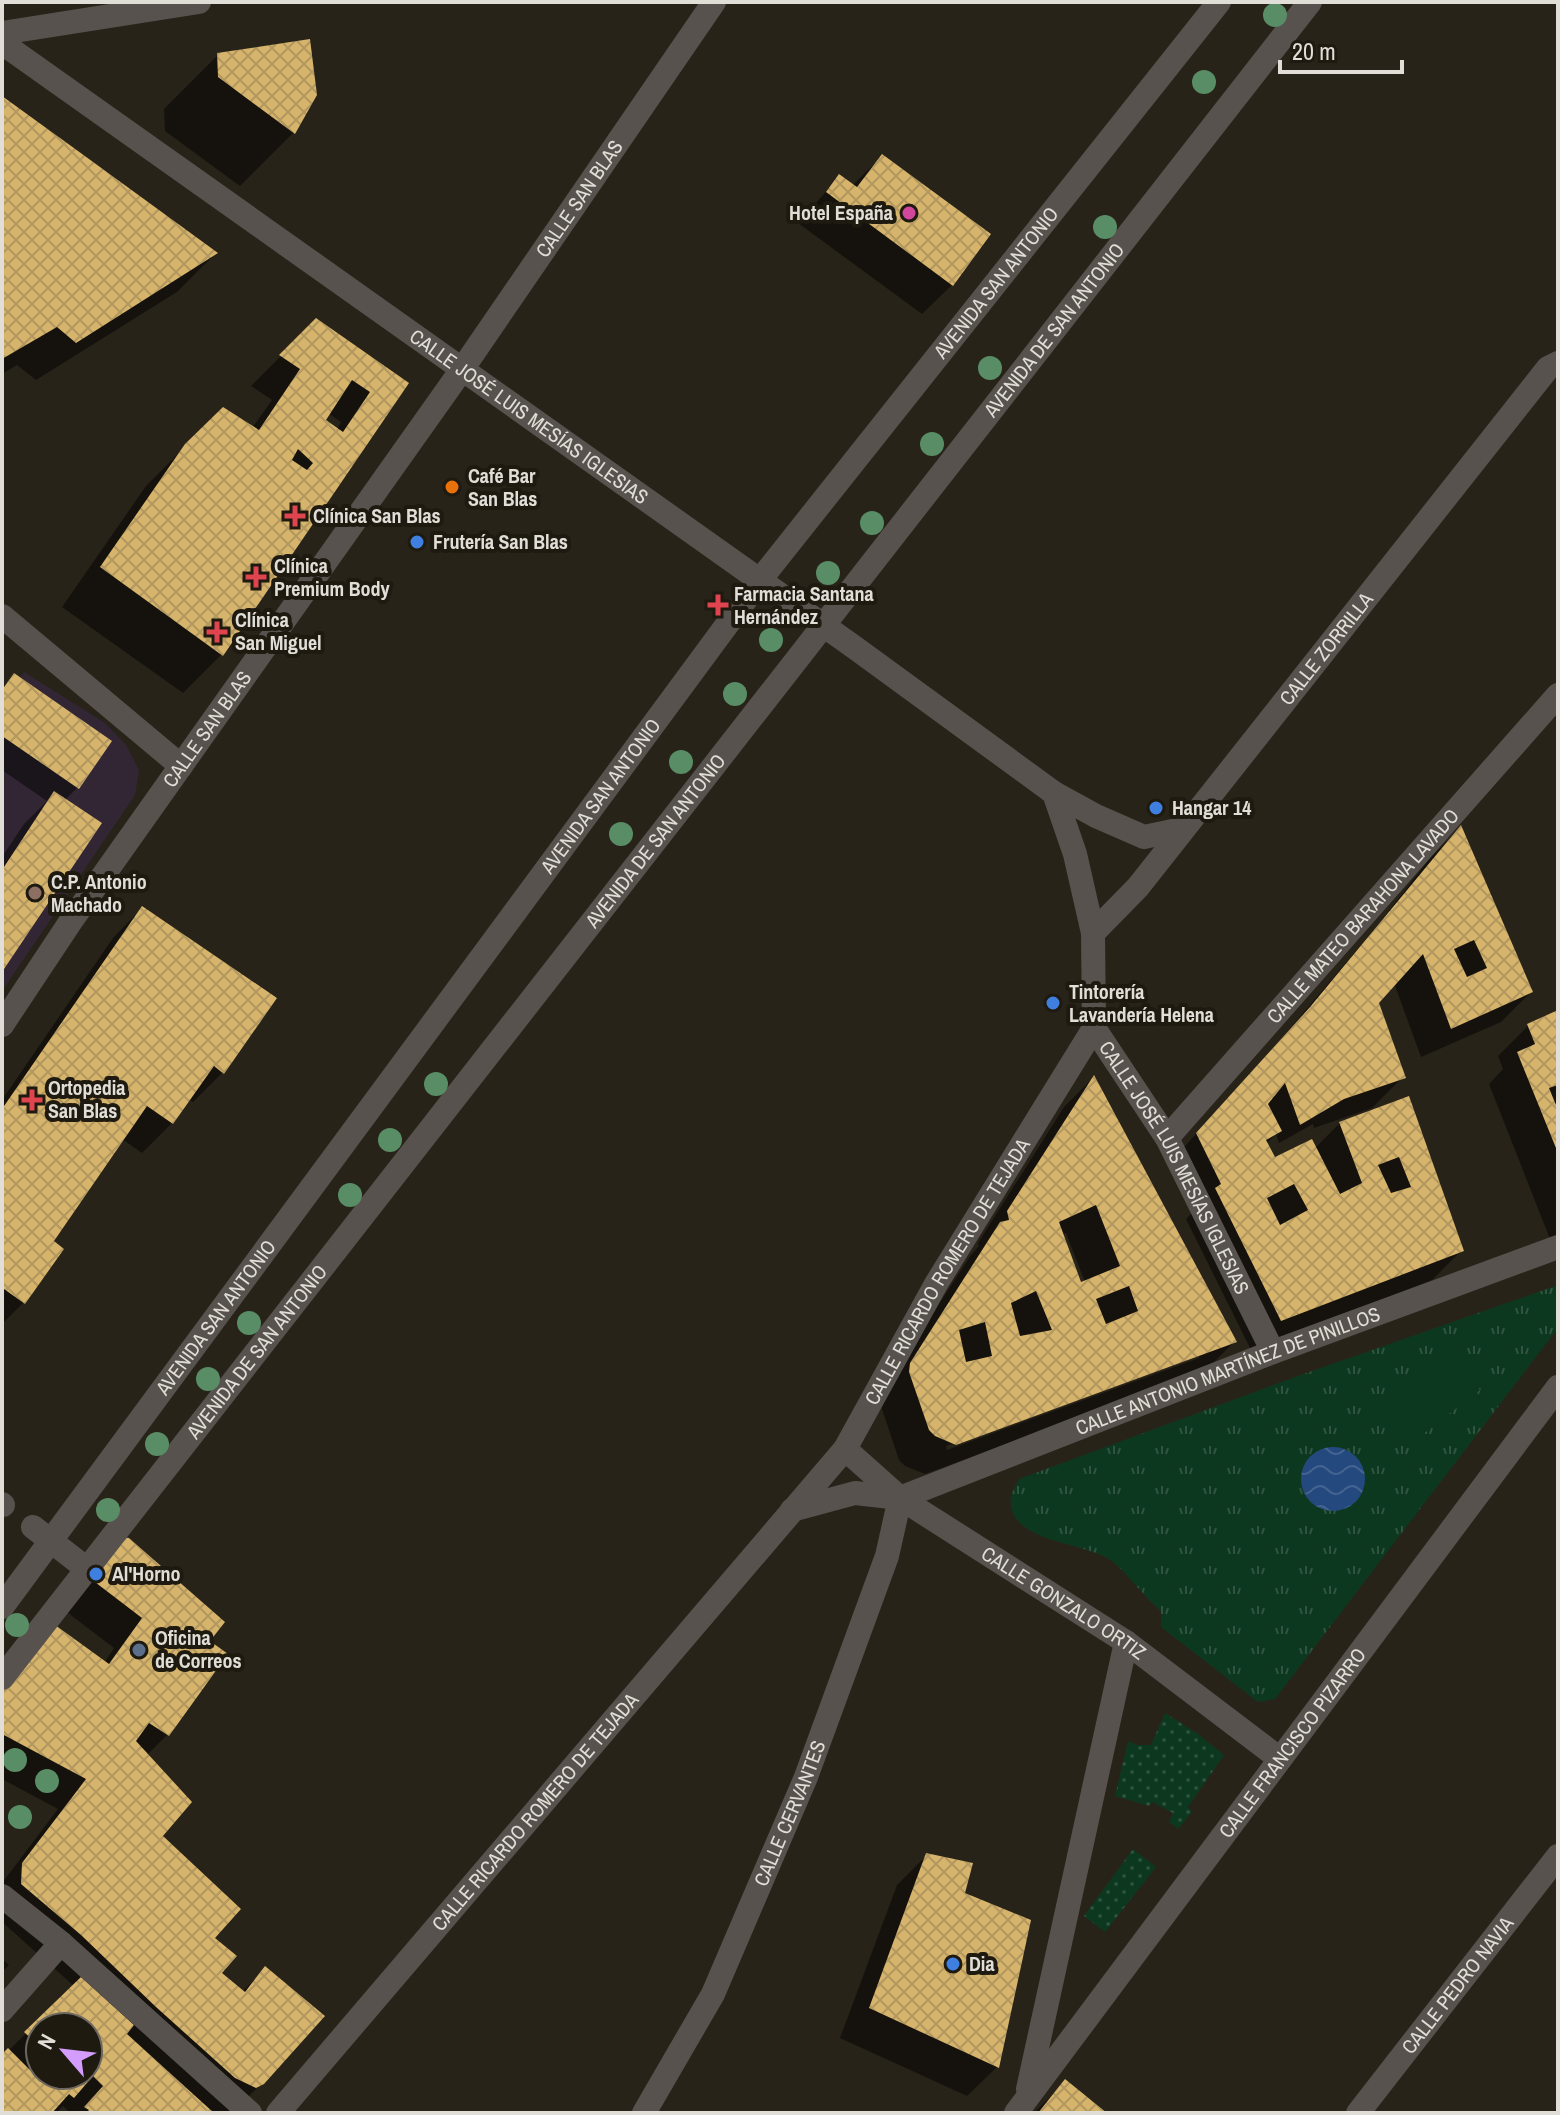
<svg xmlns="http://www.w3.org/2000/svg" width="1560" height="2115" font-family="'Archivo Narrow',sans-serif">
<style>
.education{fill:#322634}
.grass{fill:url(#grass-tufts)}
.garden{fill:url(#garden-dots)}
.pitch{fill:#0d3820}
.water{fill:url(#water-waves)}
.shadow{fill:#0007;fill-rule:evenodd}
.building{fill:url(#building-cross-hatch);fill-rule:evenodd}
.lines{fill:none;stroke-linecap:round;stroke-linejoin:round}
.minor{stroke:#57524e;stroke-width:24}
.tree{fill:#588d65}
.hotel-dot{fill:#d1479c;stroke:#1e1a10;stroke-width:3}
.food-dot{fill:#e8710a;stroke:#1e1a10;stroke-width:3}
.health-dot{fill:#e0444e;stroke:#1e1a10;stroke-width:3}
.shop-dot{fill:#3f7fe0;stroke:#1e1a10;stroke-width:3}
.education-dot{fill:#8d6e63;stroke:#1e1a10;stroke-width:3}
.service-dot{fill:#5c6f8a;stroke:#1e1a10;stroke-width:3}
.labels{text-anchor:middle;stroke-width:8;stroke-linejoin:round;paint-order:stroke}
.street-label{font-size:20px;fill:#e1ded7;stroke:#1e1a10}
.poi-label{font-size:20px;font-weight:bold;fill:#e1ded7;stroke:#1e1a10;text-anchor:start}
</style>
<defs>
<pattern id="grass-tufts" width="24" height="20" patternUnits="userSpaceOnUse" patternTransform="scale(2)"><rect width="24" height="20" fill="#0d3820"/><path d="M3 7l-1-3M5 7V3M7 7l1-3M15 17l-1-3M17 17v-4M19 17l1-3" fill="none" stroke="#305440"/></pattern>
<pattern id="garden-dots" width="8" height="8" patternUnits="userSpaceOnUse" patternTransform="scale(2)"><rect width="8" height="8" fill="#0d3820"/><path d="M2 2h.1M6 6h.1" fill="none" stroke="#305440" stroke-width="1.8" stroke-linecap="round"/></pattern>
<pattern id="water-waves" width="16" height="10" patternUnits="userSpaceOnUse" patternTransform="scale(2)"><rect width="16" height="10" fill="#24497f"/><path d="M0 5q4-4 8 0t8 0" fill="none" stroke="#446390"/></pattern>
<pattern id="building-cross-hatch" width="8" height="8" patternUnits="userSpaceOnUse" patternTransform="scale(2)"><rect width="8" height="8" fill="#d7b46b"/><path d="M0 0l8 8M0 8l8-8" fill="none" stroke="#b29860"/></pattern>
</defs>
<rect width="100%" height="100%" fill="#282319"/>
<path class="education" d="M24,672L105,723L126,745L139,770L135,795L2,991V703Z"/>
<path class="grass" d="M1558,1285V1328L1275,1699L1258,1702L1161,1627V1611C1143,1596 1130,1576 1113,1562C1088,1541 1005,1544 1011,1497C1012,1491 1017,1484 1019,1479L1295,1377Z"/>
<path class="garden" d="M1165,1713L1198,1734L1224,1755L1188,1807L1192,1812L1178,1829L1169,1822L1173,1813L1152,1802L1149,1806L1115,1796L1128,1741L1137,1745H1151Z
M1133,1849L1156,1867L1105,1932L1084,1916Z"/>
<path class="pitch" d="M1452,1353L1480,1390L1414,1441L1386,1405Z"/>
<path class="water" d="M1301 1479a32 32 0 1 1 64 0a32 32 0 1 1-64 0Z"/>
<path class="shadow" d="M218,55L294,132L240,186L165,131L164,109Z
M2,99L215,254L177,292L36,380L17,365L2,374Z
M882,156L952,285L922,314L798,223L839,177L852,186Z
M316,321L407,384L222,654L183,693L62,607L146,486L223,409L252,428L272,400L251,386ZM328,413L341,422L337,430L323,420Z
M14,676L109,741L77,788L64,801L2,965V857L24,824L47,801L2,770V688Z
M1460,829L1531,992L1501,1022L1421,1057L1394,983L1377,1002L1403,1077L1372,1108L1314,1128L1313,1124L1279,1143L1276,1134L1266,1144L1274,1160L1315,1148L1340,1123L1408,1099L1462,1250L1432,1280L1251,1350L1186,1219L1201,1204L1177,1155L1281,1039L1374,930L1431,857Z
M142,908L223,1072L193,1102L188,1099L172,1123L142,1153L122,1139L51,1241L23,1303L2,1324V1100L113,938Z
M1558,1013V1235L1550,1239L1489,1084L1503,1069L1498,1056L1528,1026Z
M1093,1078L1235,1341L1205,1371L925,1474L905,1466L899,1460L880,1403L888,1382L971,1255L979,1246L978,1243L1064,1107ZM1066,1233L1085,1282L1080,1284L1061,1235ZM1199,1353V1358L947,1450L946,1446Z
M84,1574L207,1642L225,1654L167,1735L146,1756L160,1836L212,1939L219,1973L242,1992L265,1969L262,2083L232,2113H217L207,2108L211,2113H70L63,2106L56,2113H2V2057L74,1986L2,1922V1883L58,1809L2,1779V1679L104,1663L114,1648L59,1606ZM40,2027H88V2075H40Z
M927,1855L963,1894L997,2067L967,2096L840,2038L897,1885Z
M2,1959L9,1965L2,1972Z
M1065,2082L1104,2113H1034Z"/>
<path class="building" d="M310,39L317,95L295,134L218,77L217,53Z
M2,96L78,151L218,253L76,343L57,327L2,359Z
M882,154L991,234L953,286L826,192L839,174L857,187Z
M316,318L409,383L223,656L100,567L185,444L223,407L259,430L300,369L279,355ZM352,380L370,392L343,432L326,420ZM298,449L313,463L307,470L292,460Z
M14,673L112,741L79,789L2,736V690Z
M54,791L102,823L2,972V870Z
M1461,825L1533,992L1451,1029L1423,954L1379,1003L1406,1078L1344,1099L1300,1125L1285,1083L1268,1104L1282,1131L1266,1140L1275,1157L1312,1139L1340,1194L1362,1183L1339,1122L1409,1096L1464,1251L1281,1321L1215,1188L1221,1184L1196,1133L1310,1007ZM1474,940L1487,968L1467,977L1454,949ZM1399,1157L1411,1187L1391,1193L1378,1165ZM1294,1184L1308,1210L1280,1225L1267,1198Z
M142,906L277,998L224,1074L214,1066L173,1124L147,1106L54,1241L64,1249L25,1304L4,1289L2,1292V1109Z
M1558,1010V1085L1549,1088L1558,1110V1153L1517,1052L1535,1044L1527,1024Z
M1094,1075L1237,1342L956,1445L935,1436L929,1430L909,1372L910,1363L1000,1222L1009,1220L1007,1211ZM1096,1205L1120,1266L1081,1282L1059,1222ZM1129,1286L1138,1311L1106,1324L1096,1299ZM1036,1291L1052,1330L1020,1336L1011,1303ZM985,1322L992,1356L966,1362L959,1330Z
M123,1537L129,1538L225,1622L210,1641L228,1654L169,1736L149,1723L136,1741L192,1802L163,1836L241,1909L215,1938L237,1956L222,1973L245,1992L265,1966L325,2016L264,2084L256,2088L235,2078L156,2007L81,1935L21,1884L22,1863L86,1779L2,1734V1686L51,1622L109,1664L142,1618L87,1576Z
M926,1853L973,1863L965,1893L1031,1920L999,2068L869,2008Z
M81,1977L134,2025L127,2034L214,2113H86L89,2110L84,2107L103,2086L93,2076L74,2098L69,2094L52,2113H2V2054L8,2048L30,2070L34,2065L40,2070V2075H46L56,2083L62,2075H88V2027H40V2047L24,2032Z
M1065,2079L1107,2113H1038Z"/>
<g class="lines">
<g class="minor">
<path d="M2,33L199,2"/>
<path id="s1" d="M2,43L854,647L1054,793L1075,854L1093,933L1094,1028L1167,1138L1273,1352"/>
<path d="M2,616L181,766"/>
<path d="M1054,793L1096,816L1144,837L1182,829"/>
<path id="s2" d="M1093,933L1138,887L1548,368L1558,363"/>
<path id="s3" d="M2,1025L71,921L463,368L714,2"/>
<path id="s4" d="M1167,1138L1558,695"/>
<path id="s5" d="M845,1449L900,1498L1126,1642L1280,1759"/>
<path d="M2,1504L3,1505"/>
<path id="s6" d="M792,1510L855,1493L900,1498L1273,1352L1558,1247"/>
<path d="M33,1527L87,1569"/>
<path id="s7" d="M2,1607L760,580L1219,2"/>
<path id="s8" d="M2,1678L1310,2"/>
<path d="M2,1896L61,1943L250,2113"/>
<path d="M2,2010L61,1943"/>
<path d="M1028,2089L1126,1642"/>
<path id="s9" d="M278,2113L845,1449L936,1284L1094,1028"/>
<path id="s10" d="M644,2113L713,1994L806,1777L887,1556L900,1498"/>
<path id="s11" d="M1016,2113L1558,1387"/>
<path id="s12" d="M1358,2113L1558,1856"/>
</g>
</g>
<g class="tree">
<circle cx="1275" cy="15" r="12"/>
<circle cx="1204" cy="82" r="12"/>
<circle cx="1105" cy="227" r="12"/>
<circle cx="990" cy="368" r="12"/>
<circle cx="932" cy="444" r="12"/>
<circle cx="872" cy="523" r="12"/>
<circle cx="828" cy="573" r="12"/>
<circle cx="771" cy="640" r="12"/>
<circle cx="735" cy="694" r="12"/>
<circle cx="681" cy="762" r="12"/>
<circle cx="621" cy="834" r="12"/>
<circle cx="436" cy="1084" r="12"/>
<circle cx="390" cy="1140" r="12"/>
<circle cx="350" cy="1195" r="12"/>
<circle cx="249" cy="1323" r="12"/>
<circle cx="208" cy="1379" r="12"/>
<circle cx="157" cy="1444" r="12"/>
<circle cx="108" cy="1510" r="12"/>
<circle cx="17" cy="1625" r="12"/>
<circle cx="15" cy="1760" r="12"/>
<circle cx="47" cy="1781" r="12"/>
<circle cx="20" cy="1817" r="12"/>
</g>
<circle class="hotel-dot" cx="909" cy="213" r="8"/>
<circle class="food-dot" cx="452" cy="487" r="8"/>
<g class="health-dot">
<path d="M291 504h8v8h8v8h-8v8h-8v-8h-8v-8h8z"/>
<path d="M252 565h8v8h8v8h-8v8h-8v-8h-8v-8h8z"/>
<path d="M714 593h8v8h8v8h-8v8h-8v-8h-8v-8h8z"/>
<path d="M213 620h8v8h8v8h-8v8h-8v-8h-8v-8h8z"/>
<path d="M28 1088h8v8h8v8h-8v8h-8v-8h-8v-8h8z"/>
</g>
<g class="shop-dot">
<circle cx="417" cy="542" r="8"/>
<circle cx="1156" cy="808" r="8"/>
<circle cx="1053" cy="1003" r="8"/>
<circle cx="96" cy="1574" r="8"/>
<circle cx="953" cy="1964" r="8"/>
</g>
<circle class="education-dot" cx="35" cy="893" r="8"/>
<circle class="service-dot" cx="139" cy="1650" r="8"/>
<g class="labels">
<g class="street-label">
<text dy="7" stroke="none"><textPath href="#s3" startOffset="1008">CALLE SAN BLAS</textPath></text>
<text dy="7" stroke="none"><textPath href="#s7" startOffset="1656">AVENIDA SAN ANTONIO</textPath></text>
<text dy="7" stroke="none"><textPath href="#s8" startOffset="1710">AVENIDA DE SAN ANTONIO</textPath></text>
<text dy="7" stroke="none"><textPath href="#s1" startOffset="646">CALLE JOSÉ LUIS MESÍAS IGLESIAS</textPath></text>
<text dy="7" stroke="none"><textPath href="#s2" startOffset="368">CALLE ZORRILLA</textPath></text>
<text dy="7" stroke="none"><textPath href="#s3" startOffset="360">CALLE SAN BLAS</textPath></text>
<text dy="7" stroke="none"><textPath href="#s7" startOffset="1008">AVENIDA SAN ANTONIO</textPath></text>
<text dy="7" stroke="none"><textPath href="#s8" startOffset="1062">AVENIDA DE SAN ANTONIO</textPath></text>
<text dy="7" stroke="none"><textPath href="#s4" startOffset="296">CALLE MATEO BARAHONA LAVADO</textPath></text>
<text dy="7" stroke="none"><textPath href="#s1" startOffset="1694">CALLE JOSÉ LUIS MESÍAS IGLESIAS</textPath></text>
<text dy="7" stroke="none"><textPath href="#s9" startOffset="1078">CALLE RICARDO ROMERO DE TEJADA</textPath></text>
<text dy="7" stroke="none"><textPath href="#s7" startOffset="360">AVENIDA SAN ANTONIO</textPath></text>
<text dy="7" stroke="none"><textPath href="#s8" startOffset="414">AVENIDA DE SAN ANTONIO</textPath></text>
<text dy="7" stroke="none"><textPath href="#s6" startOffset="462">CALLE ANTONIO MARTÍNEZ DE PINILLOS</textPath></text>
<text dy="7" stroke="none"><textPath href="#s5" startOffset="268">CALLE GONZALO ORTIZ</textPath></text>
<text dy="7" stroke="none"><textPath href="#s11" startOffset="462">CALLE FRANCISCO PIZARRO</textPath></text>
<text dy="7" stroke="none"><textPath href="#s9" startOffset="396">CALLE RICARDO ROMERO DE TEJADA</textPath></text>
<text dy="7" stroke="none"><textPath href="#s10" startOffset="334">CALLE CERVANTES</textPath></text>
<text dy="7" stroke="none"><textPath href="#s12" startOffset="162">CALLE PEDRO NAVIA</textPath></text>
</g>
<g class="poi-label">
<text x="893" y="220" text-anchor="end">Hotel España</text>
<text x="468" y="483">Café Bar<tspan x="468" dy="23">San Blas</tspan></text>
<text x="313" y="523">Clínica San Blas</text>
<text x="433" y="549">Frutería San Blas</text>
<text x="274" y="573">Clínica<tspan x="274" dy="23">Premium Body</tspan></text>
<text x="734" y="601">Farmacia Santana<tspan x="734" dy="23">Hernández</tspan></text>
<text x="235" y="627">Clínica<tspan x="235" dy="23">San Miguel</tspan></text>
<text x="1172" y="815">Hangar 14</text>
<text x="51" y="889">C.P. Antonio<tspan x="51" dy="23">Machado</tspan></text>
<text x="1069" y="999">Tintorería<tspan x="1069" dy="23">Lavandería Helena</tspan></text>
<text x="48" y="1095">Ortopedia<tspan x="48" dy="23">San Blas</tspan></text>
<text x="112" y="1581">Al'Horno</text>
<text x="155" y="1645">Oficina<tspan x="155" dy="23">de Correos</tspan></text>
<text x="969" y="1971">Dia</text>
</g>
</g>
<rect width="1560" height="2115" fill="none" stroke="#e1ded7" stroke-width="8"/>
<g transform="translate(64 2051) rotate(298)"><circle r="38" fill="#1e1a10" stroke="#6c6860" stroke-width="2"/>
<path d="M0-6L14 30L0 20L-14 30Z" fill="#d39cfd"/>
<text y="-12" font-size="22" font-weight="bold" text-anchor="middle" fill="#e1ded7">N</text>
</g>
<path d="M1280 60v12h122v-12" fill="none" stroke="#e1ded7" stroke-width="4"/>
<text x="1292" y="60" font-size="24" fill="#e1ded7" stroke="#1e1a10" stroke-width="6" paint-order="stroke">20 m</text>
</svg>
